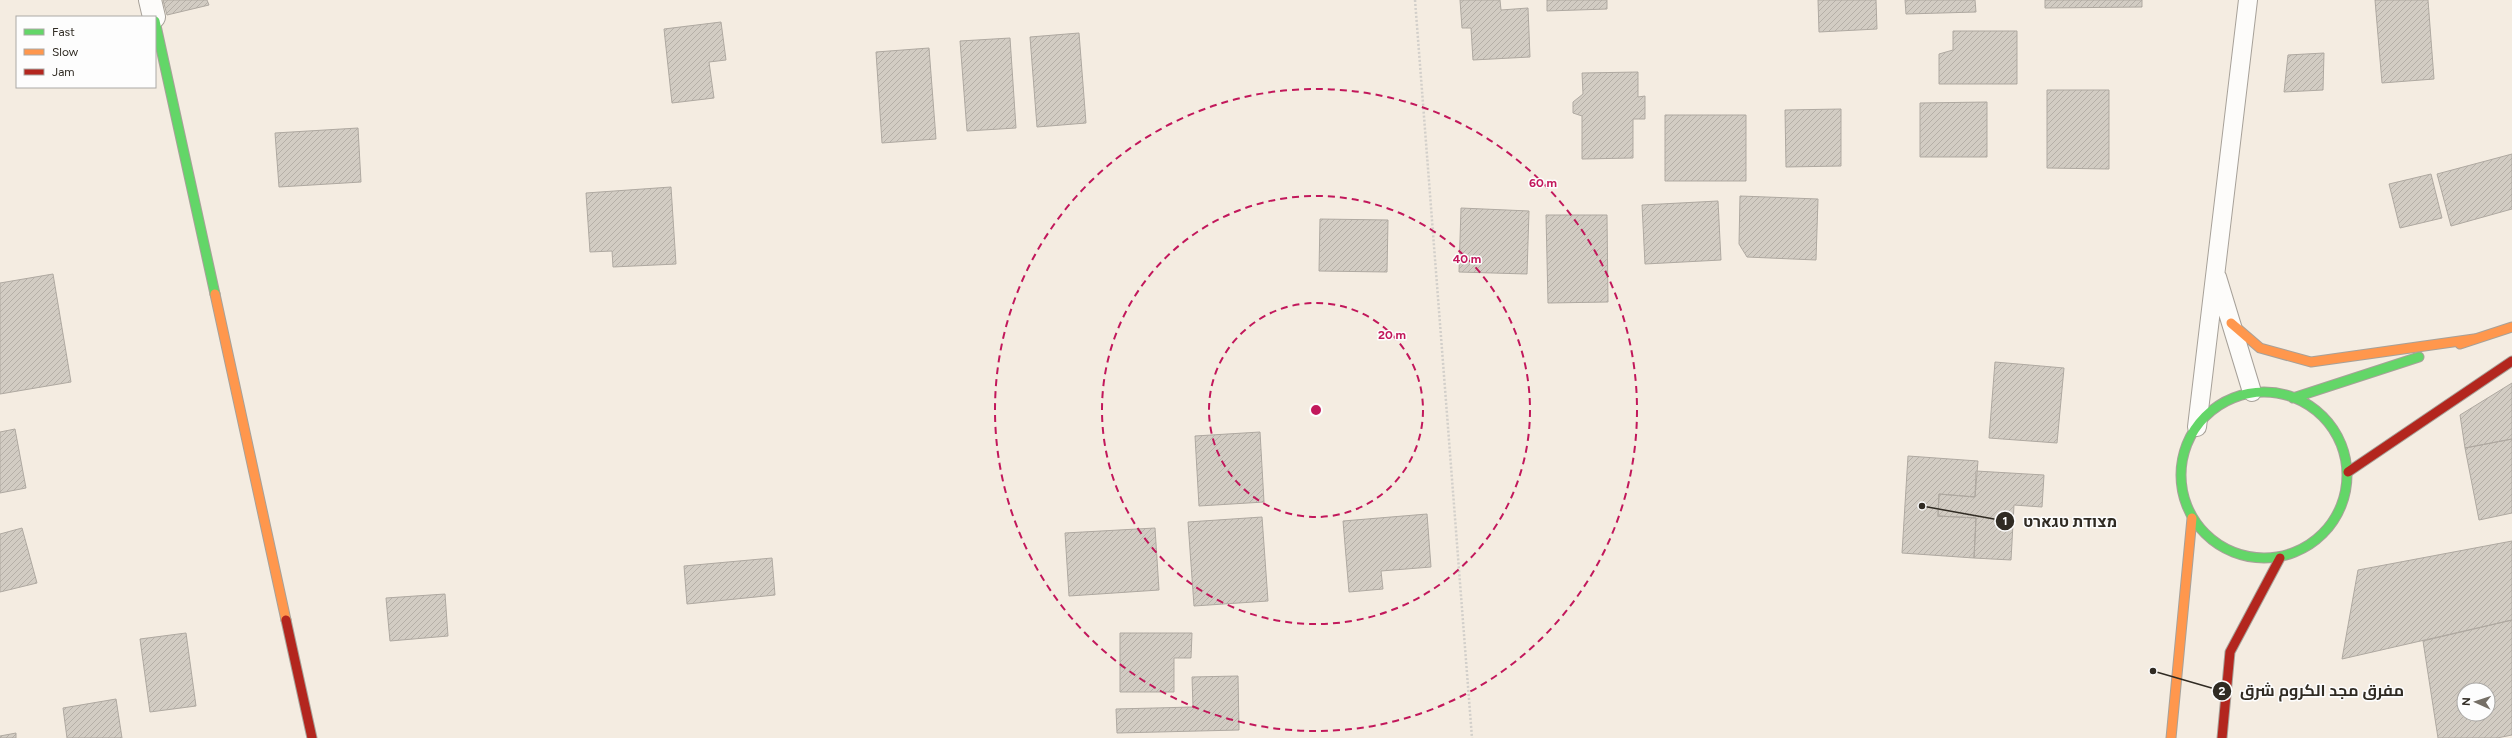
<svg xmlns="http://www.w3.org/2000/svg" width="2512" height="738" font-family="Figtree,Cairo,Heebo,sans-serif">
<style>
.building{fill:url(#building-hatch);stroke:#afa9a1;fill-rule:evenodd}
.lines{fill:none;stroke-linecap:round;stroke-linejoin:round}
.lane-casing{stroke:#a7a199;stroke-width:20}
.street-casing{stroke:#a7a199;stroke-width:24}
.fast-casing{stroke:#a7a199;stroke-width:11}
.slow-casing{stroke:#a7a199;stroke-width:11}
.jam-casing{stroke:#a7a199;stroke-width:11}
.path{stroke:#d2cfca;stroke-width:2.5;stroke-dasharray:2 2;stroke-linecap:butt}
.lane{stroke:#fdfcfa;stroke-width:18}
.street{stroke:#fdfcfa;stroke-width:22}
.fast{stroke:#63d668;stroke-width:9}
.slow{stroke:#ff974d;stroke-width:9}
.jam{stroke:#b3261e;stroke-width:9}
.ring{fill:none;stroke:#c2185b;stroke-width:2;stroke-dasharray:7 5}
.centre{fill:#c2185b;stroke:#fdfdfd;stroke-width:2}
.ring-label{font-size:12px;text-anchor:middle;font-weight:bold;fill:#c2185b;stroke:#fdfdfd;stroke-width:3;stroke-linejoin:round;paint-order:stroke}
.leader{fill:none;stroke:#302b23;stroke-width:1.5}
.callout-dot{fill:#302b23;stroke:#fdfdfd;stroke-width:1.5}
.mark-label{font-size:12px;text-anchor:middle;font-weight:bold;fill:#fff}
.callout-label{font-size:16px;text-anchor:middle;font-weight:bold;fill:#302b23;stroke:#fdfdfd;stroke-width:3;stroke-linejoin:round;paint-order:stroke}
</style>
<defs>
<pattern id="building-hatch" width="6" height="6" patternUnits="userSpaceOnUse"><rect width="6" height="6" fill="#d2ccc3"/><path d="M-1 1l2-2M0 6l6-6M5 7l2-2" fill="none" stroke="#b5afa7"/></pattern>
</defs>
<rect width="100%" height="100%" fill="#f4ece1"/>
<path class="building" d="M163,0H207L209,5L167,15Z
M1460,0H1500L1501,10L1528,8L1530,57L1473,60L1471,28H1462Z
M1547,0H1607V9L1547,11Z
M1818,0H1876L1877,29L1819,32Z
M1905,0H1975L1976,12L1906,14Z
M2045,0H2142V7L2045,8Z
M2375,0H2428L2434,79L2382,83Z
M721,22L726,60L709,62L714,98L672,103L664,29Z
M1953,31H2017V84H1939V54L1953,50Z
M1079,33L1086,123L1037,127L1030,37Z
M1010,38L1016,128L967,131L960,41Z
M929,48L936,139L882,143L876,52Z
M2324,53L2323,90L2284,92L2288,55Z
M1638,72V97L1645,96V119H1633V158L1582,159V116L1573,113V102L1583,94L1582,73Z
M2047,90H2109V169L2047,168Z
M1987,102V157H1920V103Z
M1841,109V166L1786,167L1785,110Z
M1665,115H1746V181H1665Z
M358,128L361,182L279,187L275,133Z
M2512,154V209L2451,226L2437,174Z
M2431,174L2442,218L2400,228L2389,184Z
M671,187L676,264L613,267L612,251L590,252L586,193Z
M1740,196L1818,199L1816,260L1747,257L1739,244Z
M1718,201L1721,260L1645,264L1642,205Z
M1461,208L1529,211L1527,274L1459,272Z
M1546,215H1607L1608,302L1548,303Z
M1320,219L1388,220L1387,272L1319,271Z
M53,274L71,382L0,394V283Z
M1995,362L2064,368L2057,443L1989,438Z
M2512,383V439L2465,448L2460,415Z
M15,429L26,488L0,493V432Z
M1260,432L1264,502L1199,506L1195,436Z
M2512,439V513L2479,520L2465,448Z
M1908,456L1978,461L1975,497L1939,494L1938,516L1976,518L1974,558L1902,553Z
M1976,471L2044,475L2042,507L2014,505L2011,560L1974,558L1976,518L1938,516L1939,494L1975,497Z
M1427,514L1431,567L1381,571L1383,589L1349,592L1343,521Z
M1262,517L1268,601L1194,606L1188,522Z
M22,528L37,583L0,592V534Z
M1155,528L1159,590L1069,596L1065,533Z
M2512,541V620L2342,659L2358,570Z
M772,558L775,595L687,604L684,566Z
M445,594L448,636L390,641L386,598Z
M2512,620V735L2497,738H2438L2423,641ZM2464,690H2488V714H2464Z
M186,633L196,706L150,712L140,639Z
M1120,633H1192L1191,658H1174V692H1120Z
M1238,676L1239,730L1117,733L1116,709L1193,707L1192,677Z
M116,699L122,738H67L63,708Z
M16,733V738H0V736Z"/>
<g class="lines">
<defs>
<path id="lane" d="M2217,277L2252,392
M2197,427L2248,0"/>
<path id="street" d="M150,0L154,17"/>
<path id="fast" d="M155,21L215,294
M2181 475a83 83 0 1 1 166 0a83 83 0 1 1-166 0Z
M2293,398L2419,357"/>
<path id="slow" d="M215,294L286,620
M2231,323L2260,348L2311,362L2474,339
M2460,344L2512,327
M2171,738L2192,518"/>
<path id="jam" d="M2348,472L2512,361
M286,620L312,738
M2222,738L2230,652L2280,558"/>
</defs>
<use href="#lane" class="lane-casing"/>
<use href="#street" class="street-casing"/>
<use href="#fast" class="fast-casing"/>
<use href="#slow" class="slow-casing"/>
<use href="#jam" class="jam-casing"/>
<path class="path" d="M1415,0L1472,738"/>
<use href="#lane" class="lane"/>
<use href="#street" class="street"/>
<use href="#fast" class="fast"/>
<use href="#slow" class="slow"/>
<use href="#jam" class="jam"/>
</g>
<g class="ring">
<circle cx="1316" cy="410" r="107"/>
<circle cx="1316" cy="410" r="214"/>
<circle cx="1316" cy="410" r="321"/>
</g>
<circle cx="1316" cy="410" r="6" class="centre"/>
<g class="ring-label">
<text x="1543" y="187">60 m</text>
<text x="1467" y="263">40 m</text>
<text x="1392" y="339">20 m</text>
</g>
<path class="leader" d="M1922 506L2005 521M2153 671L2222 691"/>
<g class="callout-dot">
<circle cx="1922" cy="506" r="4"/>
<circle cx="2153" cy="671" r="4"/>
<circle cx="2005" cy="521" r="10"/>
<circle cx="2222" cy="691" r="10"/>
</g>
<g class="mark-label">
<text x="2005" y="525">1</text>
<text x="2222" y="695">2</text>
</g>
<g class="callout-label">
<text x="2070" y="527">מצודת טגארט</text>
<text x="2322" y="696">مفرق مجد الكروم شرق</text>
</g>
<rect x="16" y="16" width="140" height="72" fill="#fdfdfd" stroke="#aba9a6"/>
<rect x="24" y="29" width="20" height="6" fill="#63d668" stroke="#aba9a6"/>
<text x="52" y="36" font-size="12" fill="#302b23">Fast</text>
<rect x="24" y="49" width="20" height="6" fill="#ff974d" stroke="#aba9a6"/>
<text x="52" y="56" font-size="12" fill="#302b23">Slow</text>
<rect x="24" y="69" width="20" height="6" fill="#b3261e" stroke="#aba9a6"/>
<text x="52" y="76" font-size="12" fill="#302b23">Jam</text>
<g transform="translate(2476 702) rotate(273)"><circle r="19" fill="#fdfdfd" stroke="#aba9a6"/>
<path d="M0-3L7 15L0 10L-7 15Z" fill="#756f66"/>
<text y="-6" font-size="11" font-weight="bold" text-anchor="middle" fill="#302b23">N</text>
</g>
</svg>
